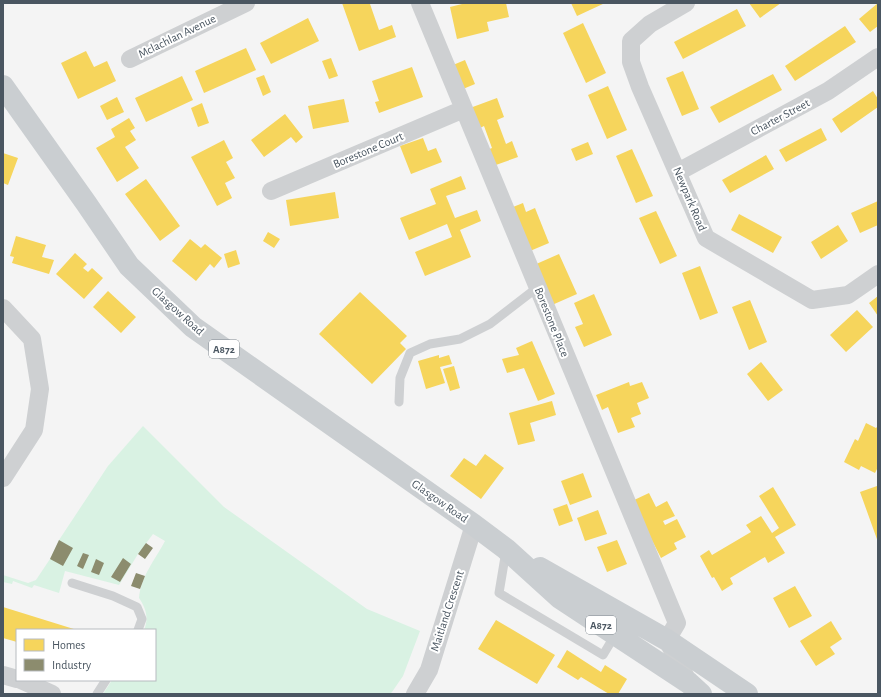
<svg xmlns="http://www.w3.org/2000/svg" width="881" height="697" font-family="'Alegreya Sans',sans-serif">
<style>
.green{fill:#d9f2e3}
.homes{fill:#f6d55c}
.industry{fill:#8c8c6e}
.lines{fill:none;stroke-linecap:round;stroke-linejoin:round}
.service{stroke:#ced0d2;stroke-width:9}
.minor{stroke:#ced0d2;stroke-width:18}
.primary{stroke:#caced1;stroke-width:22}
.labels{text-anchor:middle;stroke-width:4;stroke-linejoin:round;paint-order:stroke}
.shield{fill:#fff;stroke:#808990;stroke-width:1}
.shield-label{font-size:11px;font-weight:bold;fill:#4a5661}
.street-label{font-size:12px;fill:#4a5661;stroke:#fff}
</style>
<rect width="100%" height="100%" fill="#f4f4f4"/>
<path class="green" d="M143,426L224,507L367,609L420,631L403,676L392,692L390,694H103L112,680H155V630H144C149,618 146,608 139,598C141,576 155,560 165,541L153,534L138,554L119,585L65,571L59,593L34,585L32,588L13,581L12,584L3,582V575L28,583L36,580L50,559L59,540L108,466Z"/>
<path class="homes" d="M342,3H373L370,4L379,30L392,25L396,37L359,51Z
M466,3H506L509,17L487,22L489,31L457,39L450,7Z
M571,3H605L577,16Z
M749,3H781L760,18Z
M878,3V26L870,32L859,19Z
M737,9L746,26L683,59L674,42Z
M308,18L319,41L271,64L260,43Z
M583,23L606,73L586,83L563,33Z
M845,26L856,42L795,81L785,66Z
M246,48L256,70L204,93L195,71Z
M86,51L94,67L107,61L116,81L78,99L61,63Z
M331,58L338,76L329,79L322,61Z
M465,60L475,84L463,89L453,65Z
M412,67L423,97L379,113L375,102L379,101L372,81Z
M683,71L699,109L682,116L666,78Z
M773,74L782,90L719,123L710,107Z
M264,75L271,92L263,96L256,78Z
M182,76L193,100L146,122L135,98Z
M608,86L627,130L607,139L588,95Z
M873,91L878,99V107L841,133L832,119Z
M117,97L124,112L107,120L100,106Z
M497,98L504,117L497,120L506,144L512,141L518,157L493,166L487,150L492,148L484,126L478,129L470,108Z
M344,99L349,122L313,129L308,106Z
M202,103L209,123L198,127L191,108Z
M285,114L303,137L296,143L291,137L264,157L251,140Z
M129,118L135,128L130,131L136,140L125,147L139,168L117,182L96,148L115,137L111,129Z
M821,128L827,140L786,162L779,150Z
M423,138L428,151L436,148L442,162L411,174L400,146Z
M224,140L233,158L226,162L235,178L225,183L232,198L217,206L191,157Z
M588,142L593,154L576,161L571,149Z
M632,149L653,196L636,203L616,156Z
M3,153L18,158L8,185L3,183Z
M766,155L774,169L730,193L722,180Z
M461,176L466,189L446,196L455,218L477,210L481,221L460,230L471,257L425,276L415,252L452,237L447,224L409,240L400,218L436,204L430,189Z
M146,179L180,226L160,241L125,194Z
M335,192L339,218L290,226L286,200Z
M878,201V225L860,233L851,213Z
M523,203L526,212L535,208L549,243L530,251L508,209Z
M656,211L677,256L660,264L639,218Z
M739,214L782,237L773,253L731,230Z
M838,225L848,241L821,259L811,242Z
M268,232L280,239L274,248L263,241Z
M16,236L46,245L42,257L54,260L49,274L12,263L14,257L10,256Z
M190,239L201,248L205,244L222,258L214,268L210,264L196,281L172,261Z
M236,250L240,264L228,268L224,254Z
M75,253L87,264L83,268L88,272L92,268L103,278L84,299L56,274Z
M559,254L577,294L552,305L534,265Z
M700,266L718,313L700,320L682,273Z
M108,291L136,317L121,333L93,307Z
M360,292L407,336L400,343L406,349L372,384L319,334Z
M594,294L612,335L584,347L575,327L583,324L574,303Z
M878,296V316L869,303Z
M750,300L767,342L749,350L732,307Z
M857,310L873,327L846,352L830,335Z
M532,341L555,394L538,401L524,368L507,373L502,359L519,355L516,348Z
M439,355V358L449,355L452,364L440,367L445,383L426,389L418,361Z
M761,362L783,390L768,401L747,374Z
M454,366L460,388L450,391L443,369Z
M629,382L630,386L642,382L649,398L637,403L641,414L631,418L635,427L618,433L608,407L602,410L596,395Z
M552,401L556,415L530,423L535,441L518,445L509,413Z
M866,423L876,428L878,426V467L875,473L861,466L859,470L844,462L855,439L858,441Z
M485,454L504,468L481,499L450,476L464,458L476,466Z
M583,473L592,497L570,505L561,481Z
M877,486L878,489V542L860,492Z
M773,487L796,525L775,537L785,553L768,563L765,557L730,578L733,584L722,591L714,577L712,578L700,556L709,550L712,555L751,532L746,525L761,516L772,533L779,528L759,496Z
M649,493L656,507L667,501L675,516L663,521L665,525L677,519L686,537L674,543L677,549L661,558L632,501Z
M567,504L573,521L559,526L553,509Z
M598,510L607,534L585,541L577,518Z
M617,540L627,564L607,572L597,547Z
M795,586L812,616L789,628L773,598Z
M3,607L77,630H17V642L3,638Z
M496,620L555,655L537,684L478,649Z
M831,621L842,639L830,647L835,654L816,666L800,641Z
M567,650L601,672L605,665L627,679L618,694H609L581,677L578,680L557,667Z"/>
<path class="industry" d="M59,540L73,548L63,566L50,559Z
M146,543L153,548L145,559L138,554Z
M83,553L89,555L83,569L77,566Z
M123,558L131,564L120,582L111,577Z
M96,559L104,563L99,575L91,572Z
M136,573L145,576L140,589L131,586Z"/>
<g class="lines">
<path class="service" d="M399,402L400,378L410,353L430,344L460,339L490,324L538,287
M506,551L499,593L603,655L615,635
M72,583L113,596L137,607L142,619L138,630
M97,694L106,680"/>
<path class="minor" d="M420,3L677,623L667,640L689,683
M686,3L650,24L631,41V62L640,87L706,238L812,300L848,295L878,274
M130,59L246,3
M678,172L828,91L878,57
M271,191L464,109
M3,308L32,339L40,389L34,430L3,478
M3,675L17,679
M21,680L52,694
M415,694L429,670L474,525"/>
<path class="primary" d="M3,86L86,203L129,266L193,327L474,525L506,549L560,598L689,683L701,694
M540,568L667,640L747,694"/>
</g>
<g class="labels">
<g class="shield">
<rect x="209" y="340" width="30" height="18" rx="3"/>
<rect x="586" y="616" width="30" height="18" rx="3"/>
</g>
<g class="shield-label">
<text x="224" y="353">A872</text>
<text x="601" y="629">A872</text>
</g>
<g class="street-label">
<text transform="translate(177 36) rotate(-26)" y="4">Mclachlan Avenue</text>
<text transform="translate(780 117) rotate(-28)" y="4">Charter Street</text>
<text transform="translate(368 150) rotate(-23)" y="4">Borestone Court</text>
<text transform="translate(690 199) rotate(67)" y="4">Newpark Road</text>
<text transform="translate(178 311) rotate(42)" y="4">Glasgow Road</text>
<text transform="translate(552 322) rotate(68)" y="4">Borestone Place</text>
<text transform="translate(440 501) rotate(35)" y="4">Glasgow Road</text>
<text transform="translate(447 611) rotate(-72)" y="4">Maitland Crescent</text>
</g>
</g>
<rect width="881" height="697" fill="none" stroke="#4a5661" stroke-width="8"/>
<rect x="16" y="629" width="140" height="52" fill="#ffffff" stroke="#b7bbc0"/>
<rect x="24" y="639" width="20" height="12" fill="#f6d55c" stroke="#b7bbc0"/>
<text x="52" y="649" font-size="12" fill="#4a5661">Homes</text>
<rect x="24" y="659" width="20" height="12" fill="#8c8c6e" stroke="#b7bbc0"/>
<text x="52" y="669" font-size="12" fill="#4a5661">Industry</text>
</svg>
